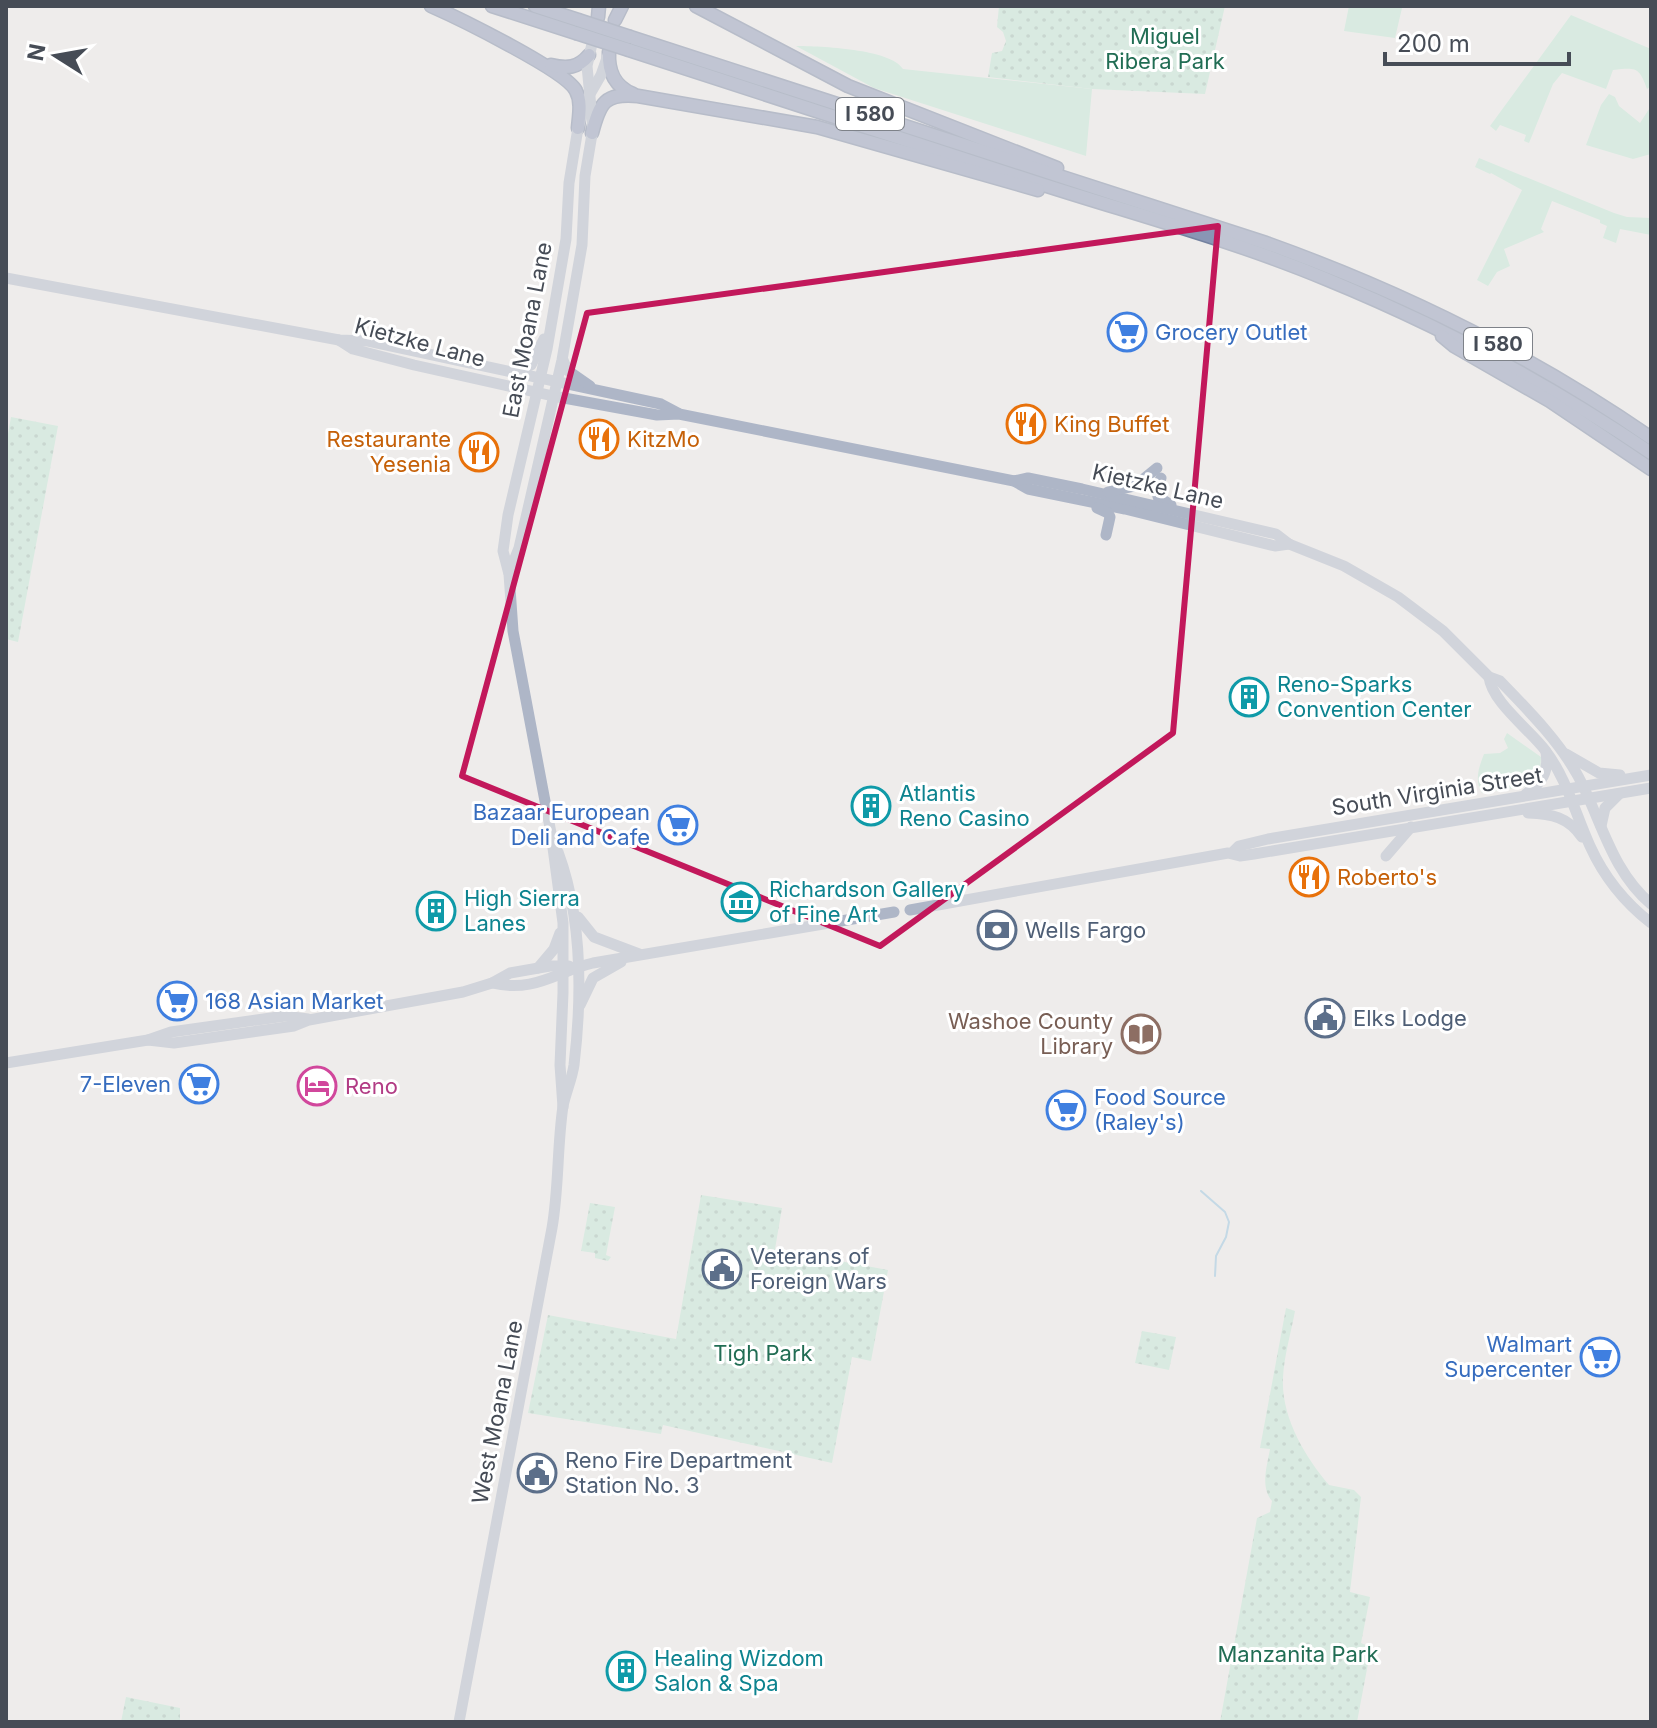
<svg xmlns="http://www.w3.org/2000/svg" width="1657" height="1728" font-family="Inter,sans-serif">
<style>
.green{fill:#bee7d5}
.park{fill:url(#park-dots)}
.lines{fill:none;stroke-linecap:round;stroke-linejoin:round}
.stream{stroke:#90c1df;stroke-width:2}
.highway-casing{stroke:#7482a0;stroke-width:15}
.major{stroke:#aeb6c7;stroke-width:11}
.highway{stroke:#8996b5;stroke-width:12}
.highway-bridge-casing{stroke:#7482a0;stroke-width:15;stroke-linecap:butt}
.highway-bridge{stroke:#8996b5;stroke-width:12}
.marked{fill:none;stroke:#c2185b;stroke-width:6;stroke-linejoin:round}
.labels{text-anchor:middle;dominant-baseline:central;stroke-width:6;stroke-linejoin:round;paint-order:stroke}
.shield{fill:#fff;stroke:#7e8289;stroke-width:2}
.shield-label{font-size:20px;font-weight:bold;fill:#464c56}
.park-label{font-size:22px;fill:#216d54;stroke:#fff}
.street-label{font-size:22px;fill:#464c56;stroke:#fff}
.shop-label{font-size:22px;fill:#366cbe;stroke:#fff;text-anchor:start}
.food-label{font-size:22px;fill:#c56008;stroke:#fff;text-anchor:start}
.culture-label{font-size:22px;fill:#0d838f;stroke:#fff;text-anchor:start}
.service-label{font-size:22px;fill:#4e5e75;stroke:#fff;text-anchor:start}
.education-label{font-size:22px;fill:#785e54;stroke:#fff;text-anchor:end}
.hotel-label{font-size:22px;fill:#b23c85;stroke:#fff;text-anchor:start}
</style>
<defs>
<pattern id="park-dots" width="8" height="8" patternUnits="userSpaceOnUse" patternTransform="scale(2)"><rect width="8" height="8" fill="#bee7d5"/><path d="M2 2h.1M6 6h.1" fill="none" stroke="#9cbdb0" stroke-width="1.8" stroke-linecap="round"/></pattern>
</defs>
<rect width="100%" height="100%" fill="#eeeceb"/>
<!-- green -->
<g class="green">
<polygon points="1349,6 1398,6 1402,8 1395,38 1344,31"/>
<path d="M1571 15 1651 49V86L1647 89C1639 66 1635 68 1613 70L1606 89 1562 73 1553 84 1529 143 1524 141 1526 135 1500 125 1496 131 1490 126Z"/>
<path d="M796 46C820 46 891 49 903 69L1092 89 1086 156 874 88Z"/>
<polygon points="1609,94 1615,97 1619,106 1640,123 1651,106 1651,154 1633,159 1586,145 1601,105"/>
<polygon points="1479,158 1614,213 1627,217 1651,218 1651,235 1620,229 1616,243 1603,238 1607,226 1600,223 1600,220 1552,201 1541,229 1544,232 1504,249 1510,266 1497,272 1488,286 1477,280 1522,190 1491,173 1490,174 1475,167"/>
<path d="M1507 733 1541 757 1540 774 1527 786 1482 793C1474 780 1479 767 1484 754L1500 753 1508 748 1504 739Z"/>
</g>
<!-- park -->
<g class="park">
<polygon points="999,6 1225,6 1205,94 1092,89 988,77 992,53 1002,51 1006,41 1003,32 997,27"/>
<polygon points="11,417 58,426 18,642 6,639 6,445"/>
<polygon points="701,1195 782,1208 775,1249 888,1270 871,1361 852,1357 832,1463 663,1425 661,1434 528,1413 548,1315 676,1339"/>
<polygon points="590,1203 615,1207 606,1255 611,1257 608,1261 595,1258 595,1253 581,1251"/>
<path d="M1286 1308 1295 1311C1291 1333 1284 1356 1283 1378 1281 1417 1305 1457 1329 1485L1354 1490 1361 1497 1350 1592 1370 1597 1361 1643 1368 1646 1370 1653 1357 1722H1220L1257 1518 1270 1512 1272 1501C1260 1487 1267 1466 1270 1449L1260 1448Z"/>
<polygon points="1142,1331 1176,1337 1169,1370 1135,1363"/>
<polygon points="126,1697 180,1708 180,1722 121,1722"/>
</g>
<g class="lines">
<!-- stream -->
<polyline class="stream" points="1201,1191 1225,1212 1229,1222 1226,1237 1216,1256 1215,1276"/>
<!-- highway casing -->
<g class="highway-casing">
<g id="highway">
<path d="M431 6C456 17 567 71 576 91 582 102 579 116 578 128"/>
<polyline points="492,6 576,33"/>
<polyline points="535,6 578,20"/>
<polyline points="696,6 848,86 1057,168"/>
<polyline points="598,17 599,6"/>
<polyline points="615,20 622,6"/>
<path d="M630 37 1266 243C1403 292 1531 355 1651 438"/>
<path d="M629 50C767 95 906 140 1044 185 1138 215 1235 241 1326 279 1441 326 1549 384 1651 453"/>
<path d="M609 52C608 71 614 86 633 94"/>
<path d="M551 65C567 69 578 68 589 55"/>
<path d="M592 133C600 102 605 93 638 96L817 127 1038 190"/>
<polyline points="1442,336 1454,346 1550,401 1651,469"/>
</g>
</g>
<!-- major -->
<g class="major">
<polyline points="6,278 339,340 368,341 661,404 678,413"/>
<polyline points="339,340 353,349 414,365 553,396 657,415 679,414 1014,481 1028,489 1125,509 1275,546 1289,544"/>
<polyline points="563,360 567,370 590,386"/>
<polyline points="515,372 531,365 544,339"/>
<polyline points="1161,478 1157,488 1158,497 1171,505"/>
<path d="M1014 481 1028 478 1082 489 1276 534 1289 544 1344 566 1398 597 1443 631 1489 677 1500 681C1528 710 1559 741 1578 776 1602 821 1611 870 1651 904"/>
<polyline points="1108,492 1135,486 1157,468"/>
<polyline points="1097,508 1108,513 1110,517 1106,535"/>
<polyline points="509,573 519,548 562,360 582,245 585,176 593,128 587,66 598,17"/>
<path d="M1489 677C1492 702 1529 729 1545 750 1567 779 1575 813 1590 846 1604 877 1624 902 1651 923"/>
<polyline points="1566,754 1599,773 1620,775"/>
<path d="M1526 794C1542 782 1549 773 1546 752"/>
<path d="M1528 813C1552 814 1568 817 1582 837"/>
<polyline points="1601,826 1605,808 1619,794"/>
<polyline points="1232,853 1239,846 1268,839 1651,775"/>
<polyline points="1386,856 1411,827"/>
<polyline points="910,910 1228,853 1240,856 1254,854 1651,788"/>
<polyline points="578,917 594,937 639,954"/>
<polyline points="538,968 554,949 560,933"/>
<path d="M492 983C535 993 555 972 593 963L894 912"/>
<polyline points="580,1005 593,978 621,962"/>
<polyline points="148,1040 174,1043 294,1026 309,1020 463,992 492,983 510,973 550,966 569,966"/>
<polyline points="6,1063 148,1040 171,1032 285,1016 308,1019"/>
<polyline points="563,1107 560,1065 563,993 563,923 551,833 513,631 509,574 503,551 508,515 547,349 566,239 569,183 578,128 586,101 601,75 608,55"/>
<path d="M459 1722 552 1228C559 1188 557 1147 563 1106 566 1092 572 1079 574 1065 582 997 582 917 558 852"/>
</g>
<!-- highway -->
<use href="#highway" class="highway"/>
<!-- highway-bridge casing -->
<g class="highway-bridge-casing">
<g id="highway-bridge">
<polyline points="578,20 630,37"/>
<polyline points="576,33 629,50"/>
</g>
</g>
<!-- highway-bridge -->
<use href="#highway-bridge" class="highway-bridge"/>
</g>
<!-- marked area -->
<path d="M0 0H1657V1728H0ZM1218 226 1173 733 880 946 462 776 587 313Z" fill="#eeeceb" fill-opacity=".55" fill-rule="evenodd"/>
<path class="marked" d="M1218 226 1173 733 880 946 462 776 587 313Z"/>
<!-- icons -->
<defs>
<g id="supermarket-ring" transform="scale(2)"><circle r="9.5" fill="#fff" stroke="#3f7fe0" stroke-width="1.5"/><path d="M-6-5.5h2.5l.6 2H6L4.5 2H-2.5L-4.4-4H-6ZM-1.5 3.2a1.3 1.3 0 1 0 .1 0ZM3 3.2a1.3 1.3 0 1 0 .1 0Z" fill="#3f7fe0"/></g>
<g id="restaurant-ring" transform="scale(2)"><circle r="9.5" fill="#fff" stroke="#e8710a" stroke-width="1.5"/><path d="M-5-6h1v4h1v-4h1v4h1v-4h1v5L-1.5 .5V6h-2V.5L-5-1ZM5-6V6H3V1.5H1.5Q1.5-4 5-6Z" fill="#e8710a"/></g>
<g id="building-ring" transform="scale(2)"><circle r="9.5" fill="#fff" stroke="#0f9aa8" stroke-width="1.5"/><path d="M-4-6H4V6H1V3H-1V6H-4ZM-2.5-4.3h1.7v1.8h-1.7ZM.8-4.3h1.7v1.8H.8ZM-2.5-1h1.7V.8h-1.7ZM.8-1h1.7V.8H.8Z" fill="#0f9aa8"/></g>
<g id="museum-ring" transform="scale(2)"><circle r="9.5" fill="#fff" stroke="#0f9aa8" stroke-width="1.5"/><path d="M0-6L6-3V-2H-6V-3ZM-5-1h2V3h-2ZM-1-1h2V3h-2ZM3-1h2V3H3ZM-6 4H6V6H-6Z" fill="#0f9aa8"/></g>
<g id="bank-ring" transform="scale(2)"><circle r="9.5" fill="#fff" stroke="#5c6f8a" stroke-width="1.5"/><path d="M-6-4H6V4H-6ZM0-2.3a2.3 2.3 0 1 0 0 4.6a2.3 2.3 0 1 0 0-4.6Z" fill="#5c6f8a"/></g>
<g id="civic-ring" transform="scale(2)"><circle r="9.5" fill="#fff" stroke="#5c6f8a" stroke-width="1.5"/><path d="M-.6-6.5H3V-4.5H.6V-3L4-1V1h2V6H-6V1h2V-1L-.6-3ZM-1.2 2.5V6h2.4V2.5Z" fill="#5c6f8a"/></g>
<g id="library-ring" transform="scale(2)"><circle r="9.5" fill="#fff" stroke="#8d6e63" stroke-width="1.5"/><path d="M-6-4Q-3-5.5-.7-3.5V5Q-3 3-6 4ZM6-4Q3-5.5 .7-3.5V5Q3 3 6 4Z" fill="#8d6e63"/></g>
<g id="hotel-ring" transform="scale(2)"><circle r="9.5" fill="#fff" stroke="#d1479c" stroke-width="1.5"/><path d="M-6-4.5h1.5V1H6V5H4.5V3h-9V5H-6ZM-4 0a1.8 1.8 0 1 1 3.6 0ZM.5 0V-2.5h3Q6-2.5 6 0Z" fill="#d1479c"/></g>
</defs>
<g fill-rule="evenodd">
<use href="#supermarket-ring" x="1127" y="332"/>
<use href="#restaurant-ring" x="1026" y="424"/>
<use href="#restaurant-ring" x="599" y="439"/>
<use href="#restaurant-ring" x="479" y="452"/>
<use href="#building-ring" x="1249" y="697"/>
<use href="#building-ring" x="871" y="806"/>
<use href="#supermarket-ring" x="678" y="825"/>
<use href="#restaurant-ring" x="1309" y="877"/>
<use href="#museum-ring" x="741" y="902"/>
<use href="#building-ring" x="436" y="911"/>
<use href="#bank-ring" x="997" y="930"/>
<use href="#supermarket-ring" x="177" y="1001"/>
<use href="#civic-ring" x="1325" y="1018"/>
<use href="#library-ring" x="1141" y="1034"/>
<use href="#supermarket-ring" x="199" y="1084"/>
<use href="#hotel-ring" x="317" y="1086"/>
<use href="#supermarket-ring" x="1066" y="1110"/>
<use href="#civic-ring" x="722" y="1269"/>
<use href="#supermarket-ring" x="1600" y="1357"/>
<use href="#civic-ring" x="537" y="1473"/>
<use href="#building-ring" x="626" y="1671"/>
</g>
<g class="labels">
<!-- shield labels -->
<g class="shield">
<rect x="836" y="98" width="68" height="32" rx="6"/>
<rect x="1464" y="328" width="68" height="32" rx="6"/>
</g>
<g class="shield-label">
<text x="870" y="114">I 580</text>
<text x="1498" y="344">I 580</text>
</g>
<!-- park labels -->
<g class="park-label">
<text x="1165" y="36">Miguel<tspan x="1165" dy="25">Ribera Park</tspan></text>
<text x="763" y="1353">Tigh Park</text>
<text x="1298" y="1654">Manzanita Park</text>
</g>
<!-- street labels -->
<g class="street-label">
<text transform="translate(527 330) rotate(-79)">East Moana Lane</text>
<text transform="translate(420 342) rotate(15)">Kietzke Lane</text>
<text transform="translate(1158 486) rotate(13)">Kietzke Lane</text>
<text transform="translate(1437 791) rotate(-9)">South Virginia Street</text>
<text transform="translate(497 1412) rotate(-79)">West Moana Lane</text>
</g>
<!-- shop labels -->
<g class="shop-label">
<text x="1155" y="332">Grocery Outlet</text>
<text x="650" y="812" text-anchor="end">Bazaar European<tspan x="650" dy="25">Deli and Cafe</tspan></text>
<text x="205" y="1001">168 Asian Market</text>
<text x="171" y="1084" text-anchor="end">7-Eleven</text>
<text x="1094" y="1097">Food Source<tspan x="1094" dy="25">(Raley's)</tspan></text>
<text x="1572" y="1344" text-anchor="end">Walmart<tspan x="1572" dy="25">Supercenter</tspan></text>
</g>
<!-- food labels -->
<g class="food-label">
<text x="1054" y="424">King Buffet</text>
<text x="451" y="439" text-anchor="end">Restaurante<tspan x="451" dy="25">Yesenia</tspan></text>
<text x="627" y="439">KitzMo</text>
<text x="1337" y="877">Roberto's</text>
</g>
<!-- culture labels -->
<g class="culture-label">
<text x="1277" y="684">Reno-Sparks<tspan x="1277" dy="25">Convention Center</tspan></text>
<text x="899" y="793">Atlantis<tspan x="899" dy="25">Reno Casino</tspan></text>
<text x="769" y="889">Richardson Gallery<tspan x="769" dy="25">of Fine Art</tspan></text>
<text x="464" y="898">High Sierra<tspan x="464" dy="25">Lanes</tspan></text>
<text x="654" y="1658">Healing Wizdom<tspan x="654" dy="25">Salon &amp; Spa</tspan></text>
</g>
<!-- service labels -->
<g class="service-label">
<text x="1025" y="930">Wells Fargo</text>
<text x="1353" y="1018">Elks Lodge</text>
<text x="750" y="1256">Veterans of<tspan x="750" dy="25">Foreign Wars</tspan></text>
<text x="565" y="1460">Reno Fire Department<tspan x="565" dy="25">Station No. 3</tspan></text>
</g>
<!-- education labels -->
<g class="education-label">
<text x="1113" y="1021">Washoe County<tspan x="1113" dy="25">Library</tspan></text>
</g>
<!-- hotel labels -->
<g class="hotel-label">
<text x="345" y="1086">Reno</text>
</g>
</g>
<!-- border -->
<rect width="1657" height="1728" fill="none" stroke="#464c56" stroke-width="16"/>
<!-- north arrow -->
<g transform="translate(56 56) rotate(281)" stroke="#ffffff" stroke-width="6" paint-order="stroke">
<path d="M0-6L14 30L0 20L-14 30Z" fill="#464c56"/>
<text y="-12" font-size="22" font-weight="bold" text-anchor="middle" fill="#464c56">N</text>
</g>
<!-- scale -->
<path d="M1385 52v12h184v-12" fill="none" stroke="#464c56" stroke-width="4"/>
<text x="1397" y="52" font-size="24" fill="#464c56" stroke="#ffffff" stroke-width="6" paint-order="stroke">200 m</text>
</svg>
